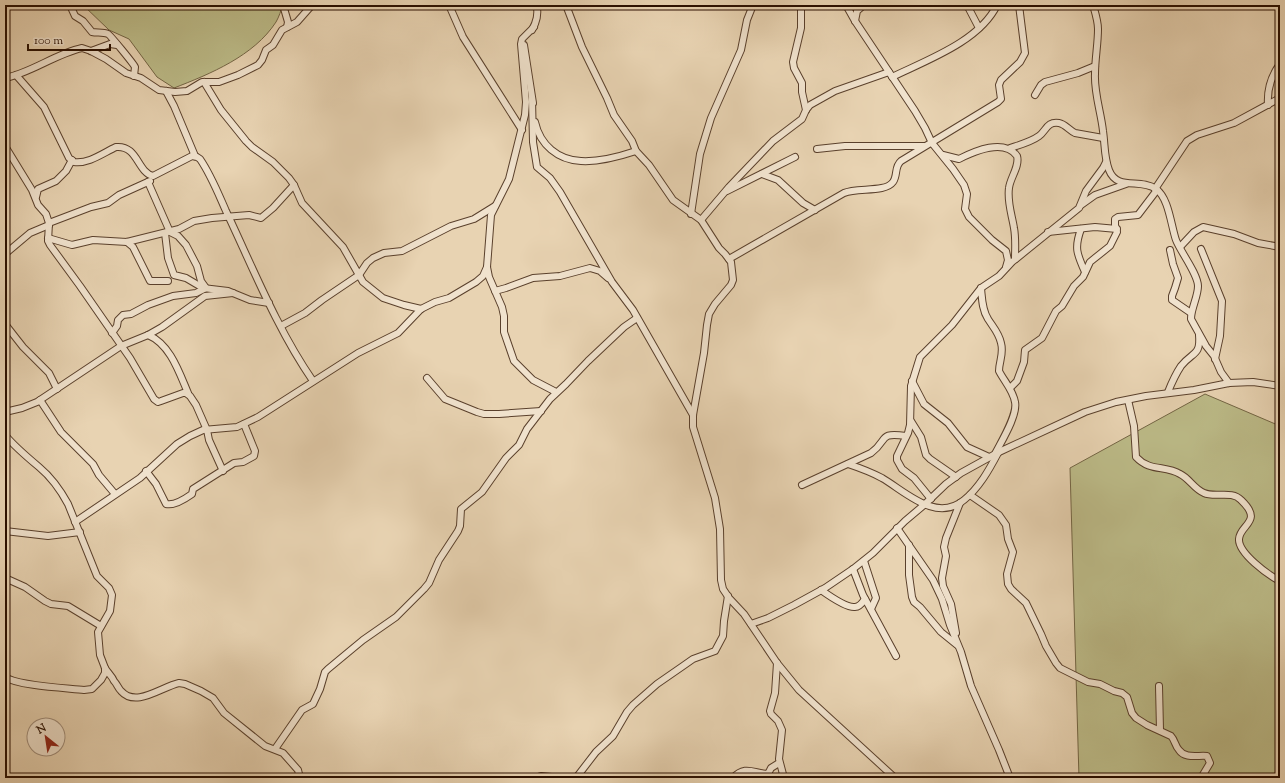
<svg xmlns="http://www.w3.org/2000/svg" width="1285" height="783" font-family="'Sorts Mill Goudy',serif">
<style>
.green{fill:#bcbb88;stroke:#736544}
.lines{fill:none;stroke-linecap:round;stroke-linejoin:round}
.street-casing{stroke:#5a402c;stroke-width:8}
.street{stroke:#f0e2cd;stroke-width:6}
</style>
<rect width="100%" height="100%" fill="#e8d3b2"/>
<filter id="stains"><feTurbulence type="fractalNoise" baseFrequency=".005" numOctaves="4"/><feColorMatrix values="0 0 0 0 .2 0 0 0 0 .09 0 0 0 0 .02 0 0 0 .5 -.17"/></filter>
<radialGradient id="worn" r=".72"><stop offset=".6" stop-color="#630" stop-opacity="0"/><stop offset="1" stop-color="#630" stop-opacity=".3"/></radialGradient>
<!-- green -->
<g class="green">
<path d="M83 5H283C281 10 279 17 276 22 254 56 210 74 174 88L157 77 129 39 109 30Z"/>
<polygon points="1205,394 1280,426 1280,778 1079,778 1070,468"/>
</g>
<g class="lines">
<!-- street casing -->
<g class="street-casing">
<g id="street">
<path d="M70 5 75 16 83 21 92 32C97 33 103 32 108 34 110 35 133 63 135 67L134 76"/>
<polyline points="283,5 288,22 287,27"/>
<polyline points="449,5 463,37 522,130"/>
<polyline points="566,5 582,47 607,98 614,115 632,141 636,151 649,165 673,200 701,220 719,248 725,254 731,262 733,280 731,285 715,304 709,314 707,325 704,353 693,415 693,427 715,498 720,529 721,580 723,589 729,598 744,614 777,663 799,690 895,778"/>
<polyline points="801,5 801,28 793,62 794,68 802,83 802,92 806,110"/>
<polyline points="846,5 855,21 915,111 925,128 932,143 953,169 964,185 967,194 965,209 969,217 992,240 1006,251 1008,260 1006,267"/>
<polyline points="967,5 979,28"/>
<path d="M1093 5C1095 12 1098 21 1098 29 1098 44 1095 59 1095 74 1094 93 1101 112 1103 131 1105 144 1104 157 1109 170 1117 191 1140 178 1156 189 1169 198 1171 226 1176 240 1180 251 1198 274 1198 286 1198 297 1191 308 1191 319L1206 346 1214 356 1221 372 1229 383"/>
<polyline points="855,21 857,11 864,5"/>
<polyline points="534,27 522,39 521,44 526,102 525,115 509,179 491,215 487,267 489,277 502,307 504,316 504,332 514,361 533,380 556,392"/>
<path d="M532 30C537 21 538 15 537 5"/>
<polyline points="524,45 533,103"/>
<polyline points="91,51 110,44 117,45"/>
<path d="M16 75 44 107 69 158 74 162C89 164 103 153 116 147 138 145 137 172 153 176L192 156 197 157 200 159C211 175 218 193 226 211 253 268 277 329 313 381"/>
<path d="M892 77C927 60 980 41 997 5"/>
<path d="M5 78C31 73 55 54 82 48L91 51 106 59 126 73 141 78 159 90 175 92 187 91 202 82H219L238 75 258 65 262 60 266 50 273 45 282 30 297 22 312 5"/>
<polyline points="204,82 221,110 246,141 252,147 273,162 289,178 294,185 302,203 343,247 363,282 383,298 404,305 421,309"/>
<polyline points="166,91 174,106 195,156"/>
<polyline points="1035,95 1041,85 1045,82 1078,73 1095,66"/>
<polyline points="532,99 533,142 537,167 550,178 560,192 612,282 633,310 693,415"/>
<path d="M1268 105C1267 90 1271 76 1280 64"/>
<path d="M535 122C540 145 558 160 581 161 597 162 621 156 636 151"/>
<polyline points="5,146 32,190 38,205 46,214 49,223 48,241 50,245 80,286 130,358 154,399 158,402 161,401 183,393 186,393 190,396 196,405 207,430 209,440 223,471"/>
<path d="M1010 148C1019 145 1031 142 1039 136 1046 131 1047 121 1059 123 1065 124 1069 130 1075 133L1103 138"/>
<polyline points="817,149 845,146 924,146"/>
<path d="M943 155 959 159C975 151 1004 138 1017 156 1020 166 1010 178 1009 188 1007 202 1012 215 1014 228 1016 239 1015 249 1015 259"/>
<polyline points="762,174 778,180 803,203 815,210"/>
<polyline points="1155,189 1187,141 1197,135 1234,123 1280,98"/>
<polyline points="727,191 795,157"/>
<polyline points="36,197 38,189 56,181 66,171 72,160"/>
<polyline points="1081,205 1095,195 1126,184"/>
<polyline points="691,214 700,154 711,118 741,50 747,20 753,5"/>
<polyline points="701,220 729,187 773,141 802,119 806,110 810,105 835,91 889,72"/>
<polyline points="49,223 91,207 108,203 119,195 150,181"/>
<path d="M1081 229C1074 248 1077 254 1085 272"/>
<polyline points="1048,232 1095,227 1117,229"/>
<polyline points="165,233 168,258 174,275 186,278 203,288 228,291 250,300 269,303"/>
<polyline points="48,238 72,245 93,240 127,242 179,229 194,221 212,218 249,215 261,218 273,208 294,185"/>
<polyline points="127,242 133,247 150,281 168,281"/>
<polyline points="1180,247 1194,232 1203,227 1234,234 1258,243 1280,247"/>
<polyline points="1201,249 1222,301 1220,336 1215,359"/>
<polyline points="1170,250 1173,264 1178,278 1175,288 1172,296 1172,300 1191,313"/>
<polyline points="5,254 30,233 49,225"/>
<path d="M729 259 844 193C857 187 885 193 893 182 898 175 894 167 901 161L998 102 1001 99 999 85 1001 80 1020 62 1025 53 1019 5"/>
<path d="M981 288C982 298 982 310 988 319 993 327 999 333 1001 343 1004 354 999 361 999 371 1004 381 1013 390 1015 402 1018 415 1001 442 995 454"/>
<polyline points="495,291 506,288 533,278 560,276 590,268 600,271 608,278"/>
<polyline points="5,324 23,347 49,373 57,389"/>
<polyline points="281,326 305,313 322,300 359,275 367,263 373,258 384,253 402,251 451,226 474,219 495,206"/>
<polyline points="112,333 117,326 118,320 123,315 131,314 148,305 173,296 196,293 206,288 201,281 197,266 186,245 178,236 170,232 148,182"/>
<path d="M148 335C170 344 179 372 188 393"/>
<polyline points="427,378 445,399 477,412 484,414 499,414 541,411"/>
<polyline points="912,381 924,404 948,423 967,447 989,457"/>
<polyline points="1010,388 1017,381 1024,362 1025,350 1042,338 1056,311 1062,306 1074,286 1083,277 1090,262 1110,246 1117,232 1115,225 1115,219 1118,217 1138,215 1157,190"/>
<path d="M1168 392C1172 382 1175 375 1181 366 1192 352 1201 356 1199 335"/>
<polyline points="40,400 61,432 93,464 99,475 115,494"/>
<path d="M1128 400 1134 426 1136 457C1150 472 1165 465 1180 474 1189 478 1194 489 1204 493 1215 498 1232 490 1241 500 1264 522 1240 524 1239 539 1238 553 1268 575 1280 581"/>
<polyline points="5,412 22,408 37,402 121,346 148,335 162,327 205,296 233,293"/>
<polyline points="911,421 921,437 926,455 930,459 956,477"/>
<path d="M5 435C15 447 27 457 39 467 51 477 61 491 68 504L97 576 109 588 112 595 110 611 98 632 100 655 105 668V673L101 680 92 689 84 690C66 688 18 686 5 677"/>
<path d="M848 464C860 468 871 472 882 478 906 492 936 523 964 500 979 488 989 470 998 453"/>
<path d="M146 471 156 484 166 504C174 506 185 499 192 494L193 489 234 463 243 462 254 456 255 451 244 424"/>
<path d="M802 485 871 453C889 440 877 432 906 436"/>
<path d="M970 495 999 515 1006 525 1008 539 1013 552 1007 574 1008 584 1011 589 1026 603 1041 634 1046 646 1056 663 1060 668 1088 682 1100 684 1114 691 1122 693 1127 697 1132 713 1136 718 1147 725 1171 736C1175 740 1175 746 1179 750 1185 759 1198 755 1207 756L1210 763 1201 778"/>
<polyline points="931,499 914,478 902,469 897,460 897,456 908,433 910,425 911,386 920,357 952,325 981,288 999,276 1012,262 1079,208 1086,191 1103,168 1106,162"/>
<polyline points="75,522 140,478 177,444 190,436 203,430 237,427 258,417 358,353 398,333 421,309 435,302 449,298 476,282 483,276 487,267"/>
<polyline points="897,528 933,580 942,599 950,625 961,652 971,686 999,750 1010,778"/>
<polyline points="5,531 48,536 80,532"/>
<polyline points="909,545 909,575 912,597 914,602 920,607 941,632 957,645"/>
<polyline points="864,561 876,598 871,609"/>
<polyline points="853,569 863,595 896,656"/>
<polyline points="5,578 25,587 45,601 51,604 68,606 101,626"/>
<path d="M821 590C828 595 847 608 855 607 859 607 863 602 865 599"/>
<polyline points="751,624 768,618 794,605 825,588 853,569 873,553 905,521 924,505 946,484 961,473 999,452 1085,412 1116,402 1146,396 1194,390 1229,383 1253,382 1280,386"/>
<polyline points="956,633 951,604 943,586 942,578 946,556 944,547 946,538 960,503"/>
<polyline points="777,663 775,693 770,711 771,714 778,721 782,730 779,759 784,778"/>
<path d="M105 668C108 673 112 676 114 681 117 684 118 688 121 691 136 708 161 687 179 683L185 684 201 691 213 698 224 713 265 746 283 753 298 770 300 778"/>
<polyline points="1159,686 1160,730"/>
<polyline points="275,749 302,710 313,704 320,689 325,672 328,669 363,640 396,617 424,589 429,583 439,560 458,531 460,526 461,509 482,492 506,458 519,445 527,429 550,399 566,384 588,361 624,327 637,318"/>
<polyline points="535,778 541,776 562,778"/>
<polyline points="576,778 596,752 613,736 627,712 633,705 657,684 683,666 693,659 715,651 723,636 724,621 728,596"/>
<path d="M733 778C745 765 753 773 768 774L771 768 779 763"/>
</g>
</g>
<!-- street -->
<use href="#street" class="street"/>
</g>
<!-- margin -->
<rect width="1285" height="783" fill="none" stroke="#e8d3b2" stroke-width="20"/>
<rect x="6" y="6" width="1273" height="771" fill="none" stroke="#2a0f00" stroke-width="2"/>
<rect x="10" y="10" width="1265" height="763" fill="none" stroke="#2a0f00"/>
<!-- north arrow -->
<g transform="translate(46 737) rotate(330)"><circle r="19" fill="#f0e2cd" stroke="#a18e7b"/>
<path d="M0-3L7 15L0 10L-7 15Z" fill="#8f2418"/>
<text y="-6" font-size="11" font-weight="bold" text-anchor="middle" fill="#2a0f00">N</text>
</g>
<!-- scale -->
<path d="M28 44v6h82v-6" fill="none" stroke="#2a0f00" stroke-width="2"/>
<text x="34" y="44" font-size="12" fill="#2a0f00" stroke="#f0e2cd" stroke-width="3" paint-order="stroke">100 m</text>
<rect width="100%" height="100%" filter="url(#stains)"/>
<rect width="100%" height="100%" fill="url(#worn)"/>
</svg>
